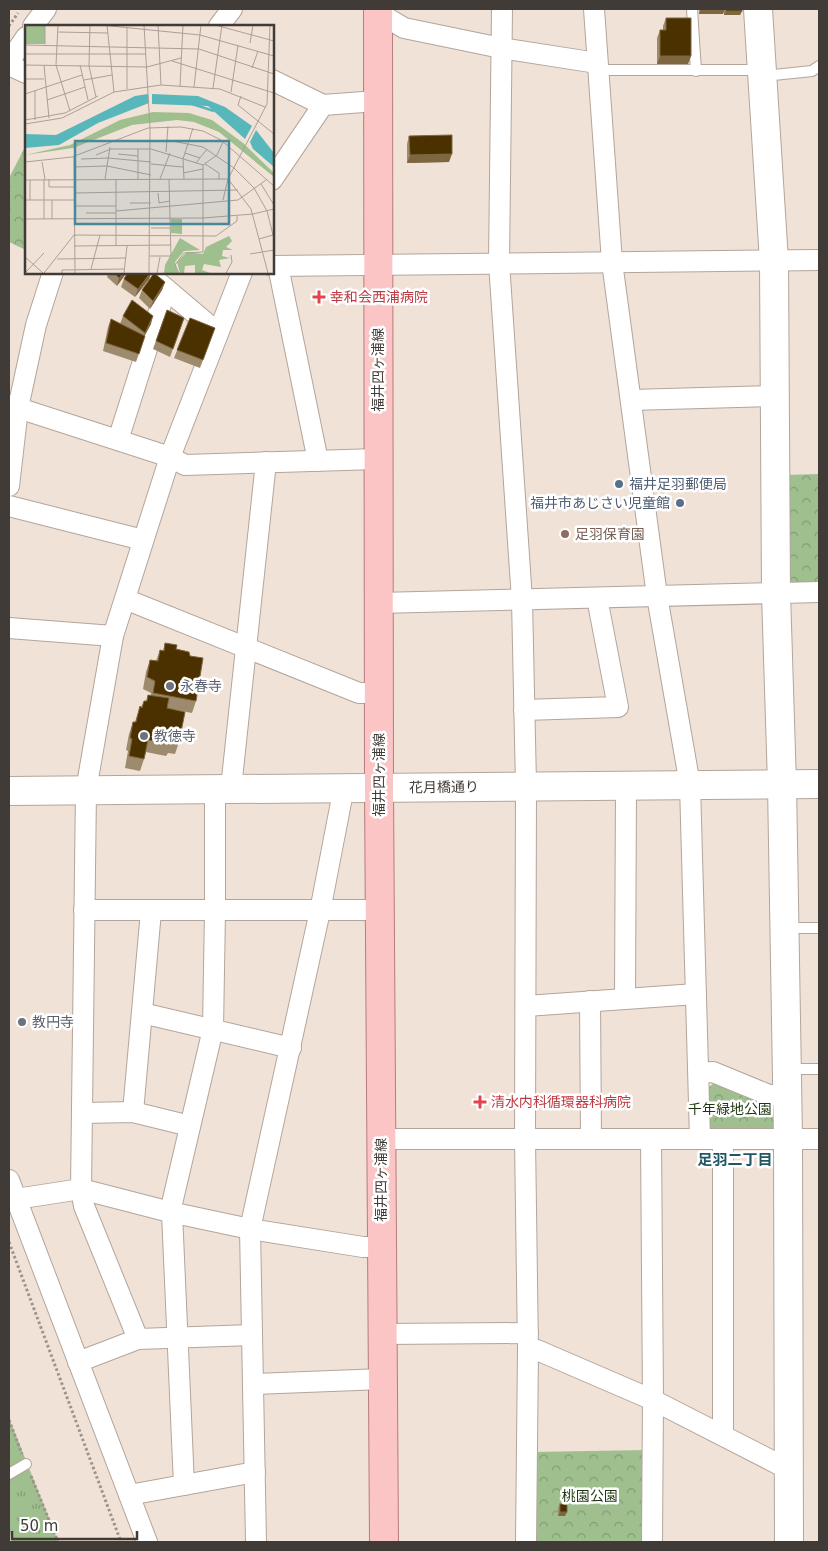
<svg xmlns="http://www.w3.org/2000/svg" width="828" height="1551" font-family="'DejaVu Sans','Noto Sans JP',sans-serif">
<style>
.grass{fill:url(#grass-tufts)}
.park{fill:url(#park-crowns)}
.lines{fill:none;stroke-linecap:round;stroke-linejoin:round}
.lane-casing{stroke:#b3a59b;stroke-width:12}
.street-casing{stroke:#b3a59b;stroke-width:22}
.secondary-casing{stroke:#b3a59b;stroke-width:30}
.primary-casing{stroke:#b97b7b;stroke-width:30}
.path{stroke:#9e938c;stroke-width:3;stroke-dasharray:2.5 2.5;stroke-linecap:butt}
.lane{stroke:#fff;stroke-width:10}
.street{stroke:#fff;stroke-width:20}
.secondary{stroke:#fff;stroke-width:28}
.primary{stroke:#fbc4c5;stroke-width:28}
.wall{fill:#9e8a6c}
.shaded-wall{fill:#7d6640}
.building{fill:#4b3100;stroke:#7d6640}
.health-dot{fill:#e0444e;stroke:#fff;stroke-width:2}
.service-dot{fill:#5c6f8a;stroke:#fff;stroke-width:2}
.education-dot{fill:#8d6e63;stroke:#fff;stroke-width:2}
.worship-dot{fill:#6b7280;stroke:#fff;stroke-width:2}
.labels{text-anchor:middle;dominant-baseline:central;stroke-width:5;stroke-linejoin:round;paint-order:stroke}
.health-label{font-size:14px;fill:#be3a42;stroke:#fff;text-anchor:start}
.street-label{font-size:14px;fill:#413b37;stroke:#fff}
.service-label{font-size:14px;fill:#4e5e75;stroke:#fff;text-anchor:start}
.education-label{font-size:14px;fill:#785e54;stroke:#fff;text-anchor:start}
.worship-label{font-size:14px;fill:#5b616d;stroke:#fff;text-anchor:start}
.park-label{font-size:14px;fill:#1e370e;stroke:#fff}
.neighbourhood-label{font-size:15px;font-weight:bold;fill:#215764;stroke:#fff}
.inset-river{fill:none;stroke:#58b7bb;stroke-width:2.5}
.inset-road{fill:none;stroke:#ab9f97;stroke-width:1}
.view{fill:#47899a;fill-opacity:0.15;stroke:#47899a;stroke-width:2.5}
.inset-edge{fill:none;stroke:#413b37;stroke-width:2.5}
</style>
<defs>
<pattern id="grass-tufts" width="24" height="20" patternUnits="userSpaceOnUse" patternTransform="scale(1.25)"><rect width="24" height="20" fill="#9fbf8f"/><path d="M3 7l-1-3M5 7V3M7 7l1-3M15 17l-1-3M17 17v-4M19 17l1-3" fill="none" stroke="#839c76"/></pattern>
<pattern id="park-crowns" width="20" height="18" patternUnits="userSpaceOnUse" patternTransform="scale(1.25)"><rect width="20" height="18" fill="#9fbf8f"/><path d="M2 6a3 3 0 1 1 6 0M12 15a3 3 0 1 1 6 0" fill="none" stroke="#839c76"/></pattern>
</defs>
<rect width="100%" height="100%" fill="#f1e2d7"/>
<!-- grass -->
<polygon class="grass" points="9,1418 53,1528 58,1542 12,1542 9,1525"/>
<!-- park -->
<g class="park">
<polygon points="26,145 26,250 9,242 9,178"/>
<polygon points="819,474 819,586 783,588 785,475"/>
<polygon points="721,1078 778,1101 779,1126 768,1134 705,1135 705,1090"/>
<polygon points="648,1450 647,1536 642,1542 535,1542 531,1452"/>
</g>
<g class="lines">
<!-- lane casing -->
<g class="lane-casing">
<g id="lane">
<polyline points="692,9 696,71"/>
<polyline points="598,70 760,70"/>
<polyline points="764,76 812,71 819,66"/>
<polyline points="785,928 819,928"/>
<polyline points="787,1069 819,1069"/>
<polyline points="9,1474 26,1464"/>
</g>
</g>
<!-- street casing -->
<g class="street-casing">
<g id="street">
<polyline points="378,9 384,16 404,28 501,48 597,63"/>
<polyline points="502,9 499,263 522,600 526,785 525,1139 528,1350 526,1542"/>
<polyline points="594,9 612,262 657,596 690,785 700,1139"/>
<polyline points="33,26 46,9"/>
<polyline points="219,26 232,9"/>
<polyline points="9,62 26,37"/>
<polyline points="9,65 26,73"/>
<polyline points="272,80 323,105"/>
<polyline points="272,180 323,105 377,101"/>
<polyline points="272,266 819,260"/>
<polyline points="278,266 318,461"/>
<polyline points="146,272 218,333"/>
<polyline points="631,400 775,396"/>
<polyline points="9,405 170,457 185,465 378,459"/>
<polyline points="118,440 166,289"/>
<polyline points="9,486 18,408 36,325 53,272"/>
<polyline points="9,506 143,540"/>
<polyline points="125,599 359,693 379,693"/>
<polyline points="378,603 819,592"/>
<polyline points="9,628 113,636"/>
<polyline points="524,710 618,707 597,598"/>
<polyline points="231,788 266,462"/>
<polyline points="84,910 380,910"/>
<polyline points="625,999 626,785"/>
<polyline points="590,1001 591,1139"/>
<polyline points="526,1006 696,994"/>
<polyline points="142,1013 291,1048"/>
<polyline points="700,1073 713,1072 769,1095 787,1095"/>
<polyline points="133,1112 151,911"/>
<polyline points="82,1113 133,1112 190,1126"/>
<polyline points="381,1139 819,1139"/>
<polyline points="651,1139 653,1400 652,1542"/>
<polyline points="9,1180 147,1542"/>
<polyline points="16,1199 81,1189 170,1212 250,1229 363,1247 381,1247"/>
<polyline points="170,1212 213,1029 215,911 215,788"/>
<polyline points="172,1213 184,1485"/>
<polyline points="383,1334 528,1333"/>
<polyline points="138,1339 84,1206 81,1189 86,790 113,636 170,457 242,272"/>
<polyline points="528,1350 537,1350 653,1400 778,1464 789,1463"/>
<polyline points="78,1362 138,1339 252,1335"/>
<polyline points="253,1384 383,1379"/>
<polyline points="722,1434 723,1431 723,1139"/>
<polyline points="129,1495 255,1472"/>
<polyline points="256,1542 250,1229 320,911 344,787"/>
</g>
</g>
<!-- secondary casing -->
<g class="secondary-casing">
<g id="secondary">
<polyline points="758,9 774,261 776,593 782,784 788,1138 789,1542"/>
<polyline points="9,791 819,784"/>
</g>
</g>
<!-- primary casing -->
<g class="primary-casing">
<polyline id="primary" points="378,9 379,788 384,1542"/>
</g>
<!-- path -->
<g class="path">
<polyline points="9,26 18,13"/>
<polyline points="9,1242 121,1542"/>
<polyline points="9,1420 22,1454"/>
<polyline points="31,1476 58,1542"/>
</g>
<!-- lane -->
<use href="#lane" class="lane"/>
<!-- street -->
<use href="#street" class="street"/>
<!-- secondary -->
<use href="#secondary" class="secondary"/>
<!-- primary -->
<use href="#primary" class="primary"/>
</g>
<!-- wall -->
<g class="wall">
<polygon points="699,9 742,9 742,11 740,15 724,15 724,11 723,14 699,14"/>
<polygon points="666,18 691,56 688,64 657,64 657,38 660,30 663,30 663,26"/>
<polygon points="409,136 449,162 407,163 407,144"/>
<polygon points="109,272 127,272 117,286 107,277"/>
<polygon points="128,272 152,272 149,279 135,297 121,287 124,279"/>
<polygon points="165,282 162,290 150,309 139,298 142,290"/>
<polygon points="167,310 184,318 170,357 153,349"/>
<polygon points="123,316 151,324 144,336 145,336 136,362 103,351 108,327 111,319 120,324"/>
<polygon points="190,318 215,328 200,368 174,358"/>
<polygon points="165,643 176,649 196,701 192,713 167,708 179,742 175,754 168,753 166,756 146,752 144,759 140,771 125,768 128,751 126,750 129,734 133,722 135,722 140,706 141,707 144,701 146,701 148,695 151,695 151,693 143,689 146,672 150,660 156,661 160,650 163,651"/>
<polygon points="560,1504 565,1516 558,1516 558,1508"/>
</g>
<!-- shaded-wall -->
<g class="shaded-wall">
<polygon points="701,9 725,9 723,14 699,14"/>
<polygon points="726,11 742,11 740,15 724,15"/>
<polygon points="660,56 691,56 688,64 657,64"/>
<polygon points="452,154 449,162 407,163 410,155"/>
<polygon points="124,272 127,272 117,286 119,278"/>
<polygon points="151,272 149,279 135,297 138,289"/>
<polygon points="165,282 162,290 150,309 153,301"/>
<polygon points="153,316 151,324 142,341 145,333"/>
<polygon points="560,1512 567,1512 565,1516 558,1516"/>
</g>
<!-- building -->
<g class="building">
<rect x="726" y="9" width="16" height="2"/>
<polygon points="666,18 691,18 691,56 660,56 660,30 666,30"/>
<polygon points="452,135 452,154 410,155 409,136"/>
<polygon points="114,272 124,272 119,278"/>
<polygon points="128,272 151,272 138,289 124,279"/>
<polygon points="154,273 165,282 153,301 142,290"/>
<polygon points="132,300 153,316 145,333 123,316"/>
<polygon points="167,310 184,318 173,349 156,341"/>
<polygon points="190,318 215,328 203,360 177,350"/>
<polygon points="111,319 145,336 139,354 106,343"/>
<polygon points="165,643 177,645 176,649 189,652 190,656 203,658 196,701 153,693 155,681 147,677 150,660 158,661 160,650 164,651"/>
<polygon points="148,695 169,698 167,708 185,712 179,742 172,741 171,744 148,740 144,759 129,756 132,739 130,738 133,722 136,722 140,706 142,708 144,701 147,701"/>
<rect x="560" y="1504" width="7" height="8"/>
</g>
<!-- markers -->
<g class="health-dot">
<path d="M316.5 289.5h5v5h5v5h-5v5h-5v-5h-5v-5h5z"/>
<path d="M477.5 1094.5h5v5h5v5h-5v5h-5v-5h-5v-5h5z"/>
</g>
<g class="service-dot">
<circle cx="619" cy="484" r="5"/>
<circle cx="680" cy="503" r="5"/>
</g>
<circle class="education-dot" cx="565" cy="534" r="5"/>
<g class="worship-dot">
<circle cx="170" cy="686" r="5"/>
<circle cx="144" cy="736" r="5"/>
<circle cx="22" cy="1022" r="5"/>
</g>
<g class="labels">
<!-- health labels -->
<g class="health-label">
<text x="330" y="297">幸和会西浦病院</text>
<text x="491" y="1102">清水内科循環器科病院</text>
</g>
<!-- street labels -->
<g class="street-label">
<text transform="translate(378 370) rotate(-90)">福井四ヶ浦線</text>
<text transform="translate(379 775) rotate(-90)">福井四ヶ浦線</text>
<text transform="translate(444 787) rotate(-1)">花月橋通り</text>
<text transform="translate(381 1180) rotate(-90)">福井四ヶ浦線</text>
</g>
<!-- service labels -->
<g class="service-label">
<text x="629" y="484">福井足羽郵便局</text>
<text x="670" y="503" text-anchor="end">福井市あじさい児童館</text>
</g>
<!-- education labels -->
<g class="education-label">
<text x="575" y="534">足羽保育園</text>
</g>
<!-- worship labels -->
<g class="worship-label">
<text x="180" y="686">永春寺</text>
<text x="154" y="736">教徳寺</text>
<text x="32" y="1022">教円寺</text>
</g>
<!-- park labels -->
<g class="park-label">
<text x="730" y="1109">千年緑地公園</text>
<text x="590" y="1496">桃園公園</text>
</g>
<!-- neighbourhood labels -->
<g class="neighbourhood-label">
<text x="735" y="1160">足羽二丁目</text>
</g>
</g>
<!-- overview -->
<g transform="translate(25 25)">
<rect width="249" height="249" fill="#f1e2d7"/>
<path d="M128 87 164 88 187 95 218 118 249 148V152L194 107 169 97 152 95 107 100 48 123 0 130 45 120 95 95Z" fill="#9fbf8f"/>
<path d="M204 211 207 216 201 222 208 225H198L197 231 205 233 194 235 196 242 179 239 177 245 185 248H170V240L160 241 159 248H155L152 237 162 227 178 229 181 222ZM155 213 175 225 159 226 150 237 153 248H139L140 240Z" fill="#9fbf8f"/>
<path d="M0 0H20V19H0ZM146 194H157V209L146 208Z" fill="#9fbf8f"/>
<path d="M123 69 124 78 73 98 34 120 0 123V109L31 110 110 71ZM127 69 173 71 200 82 227 101 220 114 183 81 127 79ZM231 105 249 128V142L228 124 225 117Z" fill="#58b7bb"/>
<path class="inset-river" d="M164 78 189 86"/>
<path class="inset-road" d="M20 0V19M33 0 31 40 45 86M65 0 64 41 71 72M76 0 175 10 249 31M82 0 89 67M119 0 125 103 124 248M133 0 136 60M190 0 249 16M33 7 83 8M225 18 228 0M0 20 174 24 249 49M0 29H121M147 36 249 68M0 40 122 42M19 40 24 93M55 40 63 75M122 42 156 33M227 43 233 26M0 54H19M59 55 87 50M155 61 158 0M169 62 176 0M188 63 197 0M102 64V3M10 66V95M206 67 213 20M0 69 57 50M216 71 213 80 249 109M22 75 60 62M0 95 40 88 73 71M0 99 37 93 89 67 136 60 195 64 240 82M142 115 178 122 209 143 229 163 242 186 248 210 234 214M113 124V154M141 127 143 101M160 128 175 133M93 129 113 131M71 130 86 124H126L178 140M49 131 50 248M83 133 126 137M56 134 83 133M0 137 47 132 123 103 156 102 178 106 196 115 249 161M17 137 20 154M171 138 182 124M126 139 158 142M180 139 194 148V154M49 142 82 141 126 150M158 148 178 144M19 154V194M24 154V162H49M80 154 85 122M91 154V221M135 154 145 128M159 154 158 134 168 103M203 154 242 79 245 0M203 154 226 184 243 248M0 155 203 154M5 155V175M236 159 249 180M49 168 213 165M133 168 134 178 145 176M0 175H49M198 175 203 154M105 178H126M49 181H91M91 186 213 175 241 155M61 188H91M0 194 178 193 228 189 249 184M27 194V175M126 203H145M49 221 146 220M225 229 249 225M125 231H146L144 154M0 232 18 248M32 234 101 233M66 244 75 210M0 248 19 228M19 248 49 210 191 211 212 196V191M37 248V245L99 244M99 248 102 221M132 248 135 232M154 248 150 240 159 228 178 227V140L192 130 198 117M201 248 207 237 206 230"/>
<path class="view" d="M50 116H204V199H50Z"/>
<rect width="249" height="249" class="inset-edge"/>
</g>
<!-- border -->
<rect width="828" height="1551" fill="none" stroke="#413b37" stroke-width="20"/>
<!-- scale -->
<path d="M12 1531v8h125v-8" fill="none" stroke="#413b37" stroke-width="2.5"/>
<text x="20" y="1531" font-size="15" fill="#413b37" stroke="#ffffff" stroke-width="4" paint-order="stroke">50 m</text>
</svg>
